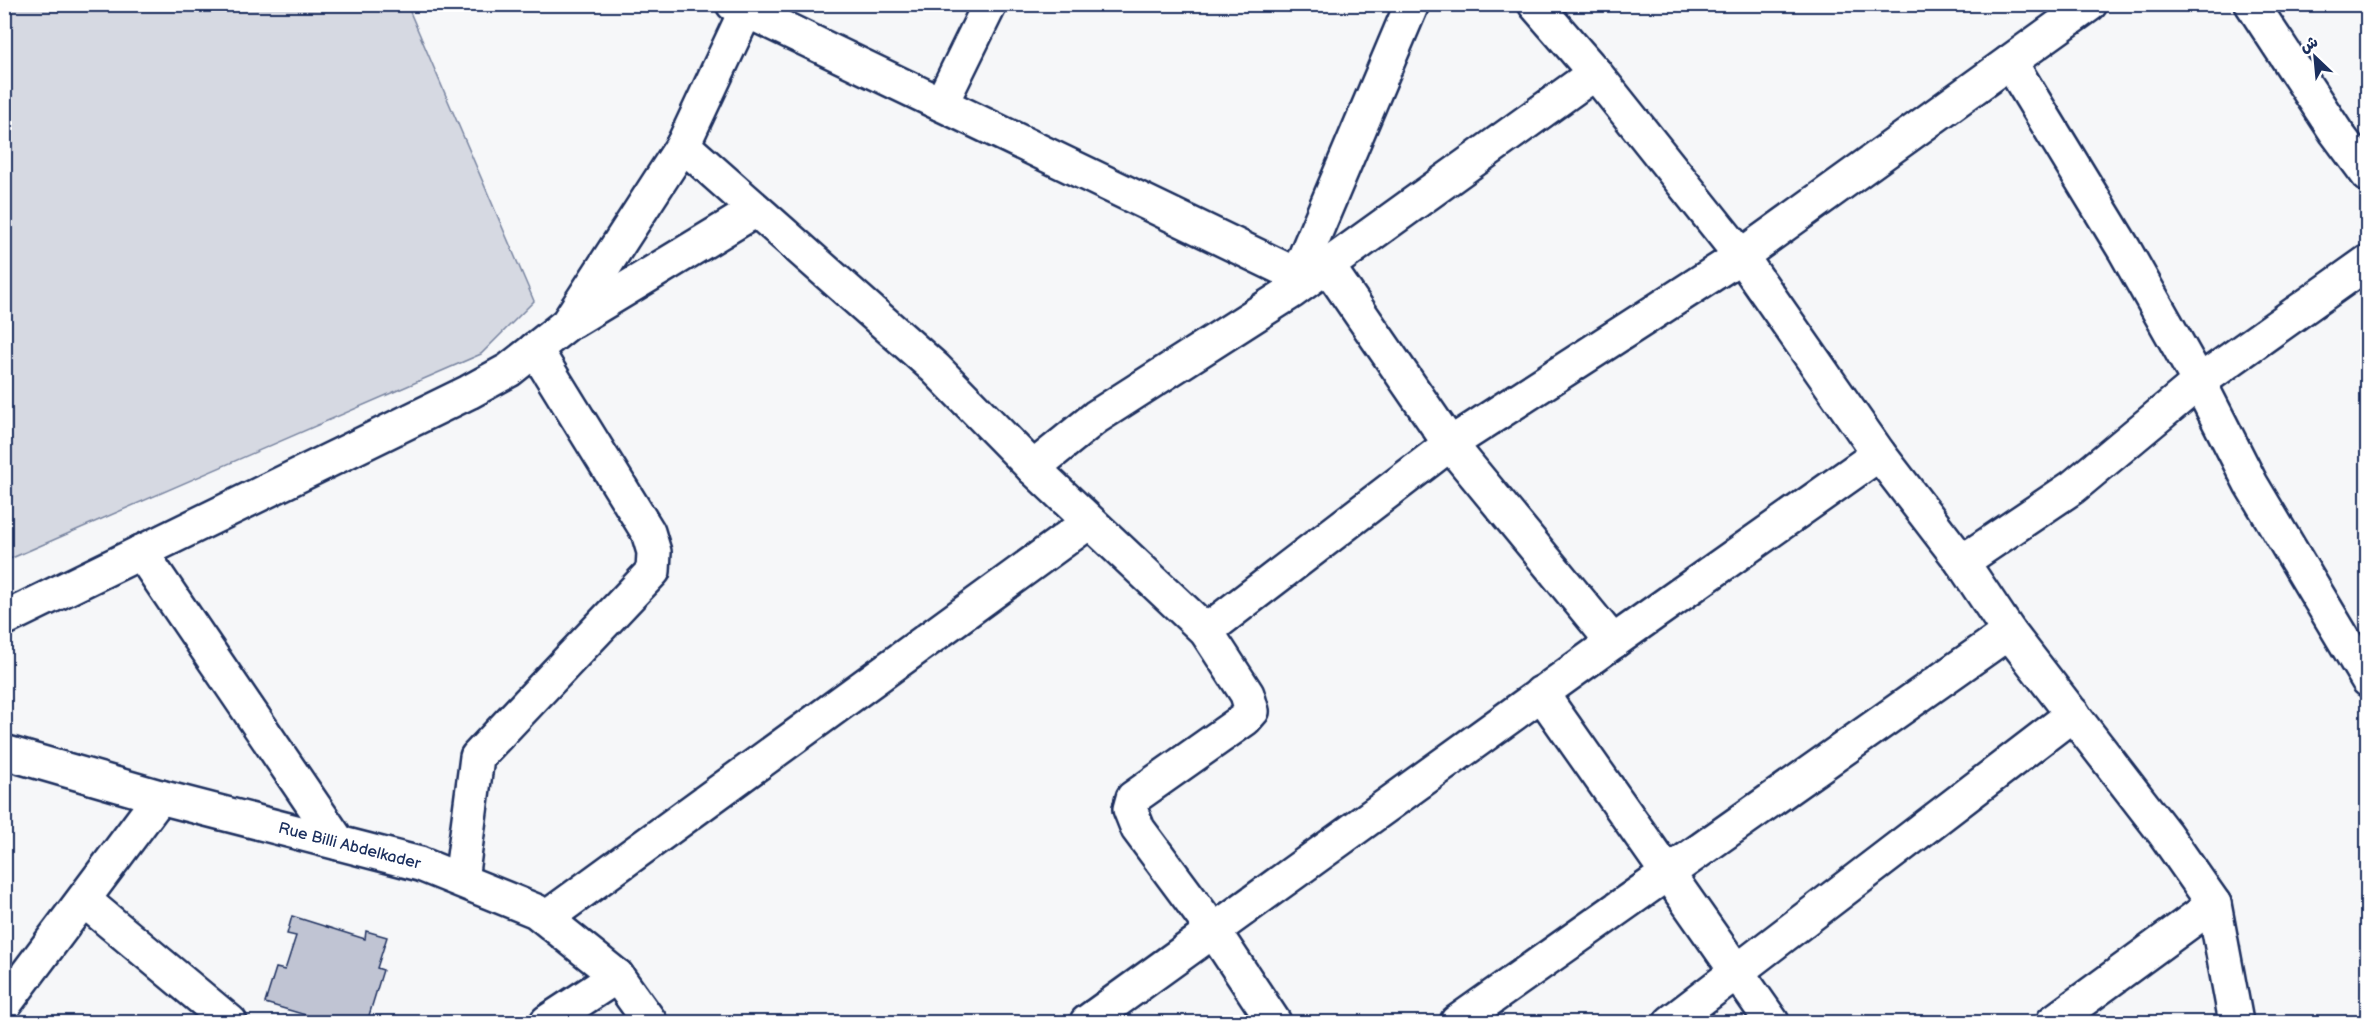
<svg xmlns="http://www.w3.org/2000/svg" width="2372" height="1027" font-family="'Balsamiq Sans','Playpen Sans Arabic',sans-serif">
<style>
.green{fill:#d6d9e2;stroke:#7884a0;stroke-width:1.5}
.building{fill:#c0c4d3;stroke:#1b2f5e;stroke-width:1.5}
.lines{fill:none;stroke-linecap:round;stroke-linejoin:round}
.minor-casing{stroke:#1b2f5e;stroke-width:38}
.minor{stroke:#fff;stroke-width:33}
.labels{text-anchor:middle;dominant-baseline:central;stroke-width:5;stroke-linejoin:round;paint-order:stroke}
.street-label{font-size:16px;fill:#1b2f5e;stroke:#fff}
</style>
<rect width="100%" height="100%" fill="#f6f7f9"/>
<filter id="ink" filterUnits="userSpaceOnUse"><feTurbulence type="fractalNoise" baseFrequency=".0167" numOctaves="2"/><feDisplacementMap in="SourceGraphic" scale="12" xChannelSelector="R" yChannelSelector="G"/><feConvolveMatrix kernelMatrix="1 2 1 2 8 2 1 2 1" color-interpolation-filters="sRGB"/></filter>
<g filter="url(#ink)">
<!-- green -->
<polygon class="green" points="5,4 407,5 534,301 481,354 5,561"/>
<!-- building -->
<polygon class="building" points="292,916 365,939 366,931 387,937 377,968 383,970 367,1022 329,1022 265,1003 276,968 285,970 296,936 287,934"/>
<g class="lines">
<!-- minor casing -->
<g class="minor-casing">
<g id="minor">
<polyline points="733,4 1297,275"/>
<polyline points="1535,4 1595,73 1741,256 1879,454 1962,562 2009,632 2165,834 2214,904 2236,1022"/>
<polyline points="2252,4 2336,132 2368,175"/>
<polyline points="2010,62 2124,249 2199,382 2251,484 2368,680"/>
<polyline points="941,104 990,4"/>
<polyline points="683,145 935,368 1033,468 1206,631 1247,694 1252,711 1245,719 1133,798 1130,809 1138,829 1213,930 1274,1022"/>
<polyline points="1291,290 1412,4"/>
<polyline points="573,321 756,210"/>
<polyline points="1033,468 1096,417 1291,292 1595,73"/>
<polyline points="141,552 339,843"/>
<polyline points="1962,562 2073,487 2199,382 2368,262"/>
<polyline points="4,619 469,392 509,370 567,324 683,145 749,4"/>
<polyline points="1206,631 1450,444 1327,265"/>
<polyline points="1613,642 1450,444 1741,256 2090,4"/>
<polyline points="1541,693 1772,1022"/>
<path id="s1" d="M4 752 160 797 420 864 536 911 617 976 650 1022"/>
<polyline points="461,880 477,757 653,571 654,552 648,532 535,349"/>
<polyline points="85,901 230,1022"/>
<polyline points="546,918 1089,522"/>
<polyline points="4,1005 160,797"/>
<polyline points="547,1022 617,976"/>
<polyline points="1087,1022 1613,642 1879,454"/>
<polyline points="1457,1022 2009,632"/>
<polyline points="1671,1022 2073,714"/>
<polyline points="2053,1022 2214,904"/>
</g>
</g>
<!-- minor -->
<use href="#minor" class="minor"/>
</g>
</g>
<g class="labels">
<!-- street labels -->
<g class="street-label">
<text stroke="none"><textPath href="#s1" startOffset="358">Rue Billi Abdelkader</textPath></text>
</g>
</g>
<!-- margin -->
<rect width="2372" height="1027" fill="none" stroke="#fff" stroke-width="24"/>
<rect x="12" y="12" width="2348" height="1003" fill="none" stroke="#1b2f5e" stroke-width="2" filter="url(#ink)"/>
<!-- north arrow -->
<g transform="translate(2315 57) rotate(334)" stroke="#ffffff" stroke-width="4.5" paint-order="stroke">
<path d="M0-4.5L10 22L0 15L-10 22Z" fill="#1b2f5e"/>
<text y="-9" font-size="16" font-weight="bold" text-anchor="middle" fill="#1b2f5e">ش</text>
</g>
</svg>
